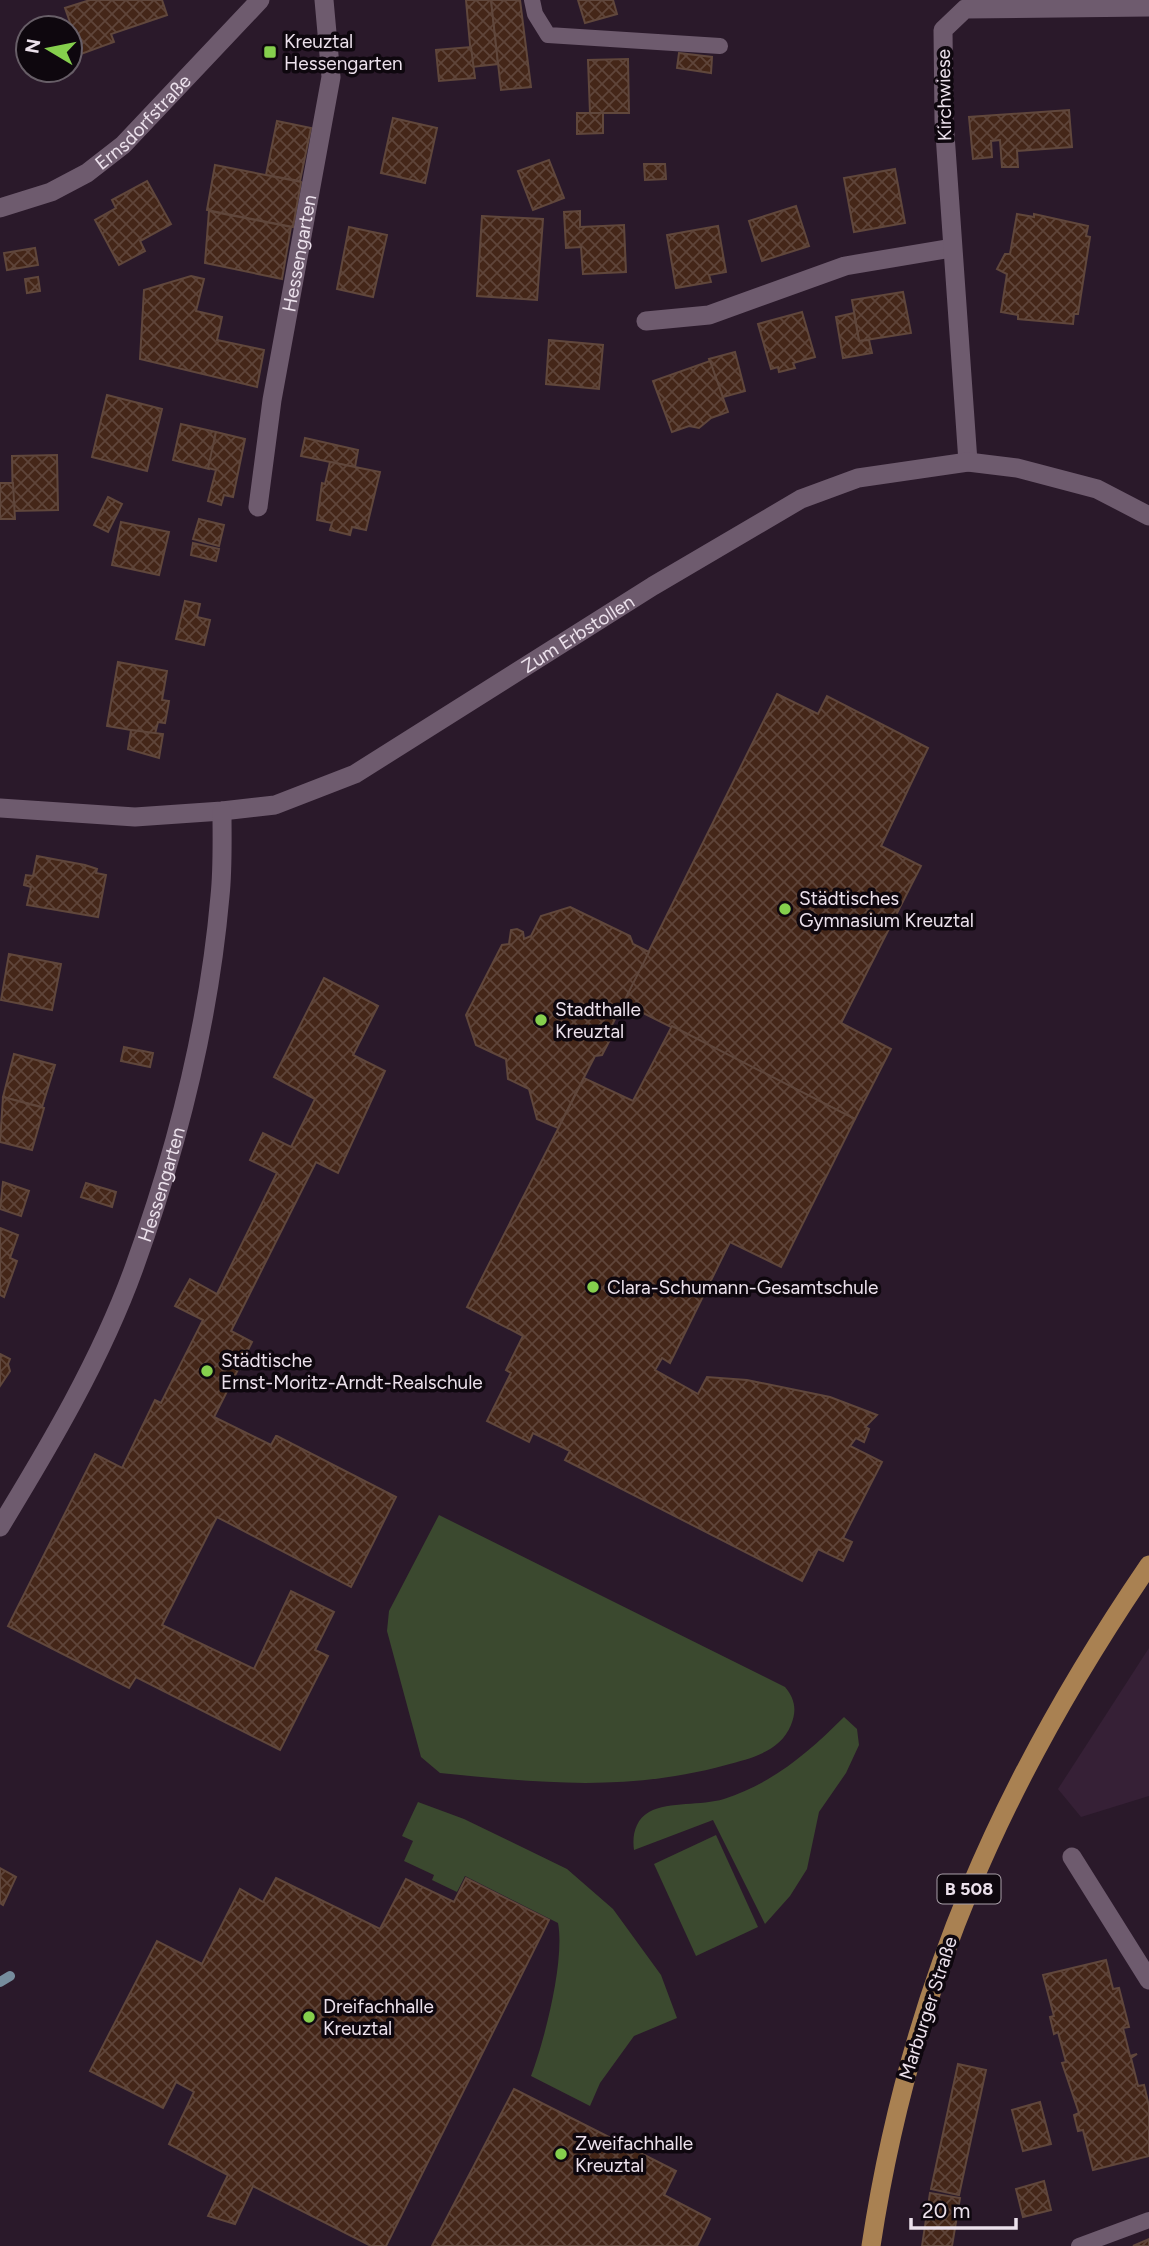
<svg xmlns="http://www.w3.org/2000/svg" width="1149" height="2246" font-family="Figtree,sans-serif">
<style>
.built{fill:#362036}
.green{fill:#3b492f}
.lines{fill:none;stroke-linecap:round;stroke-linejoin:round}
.stream{stroke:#768c9d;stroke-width:10}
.building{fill:url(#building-cross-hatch);stroke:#60473c;stroke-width:2}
.service{stroke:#6e5b6e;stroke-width:16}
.minor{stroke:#6e5b6e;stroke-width:19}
.primary{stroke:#a98152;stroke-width:19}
.poi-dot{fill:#85cf4d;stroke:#0e070e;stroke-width:2.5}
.labels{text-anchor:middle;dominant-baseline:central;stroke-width:7;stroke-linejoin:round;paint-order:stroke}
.shield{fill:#0e070e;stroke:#a9a0a9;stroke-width:2}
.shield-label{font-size:18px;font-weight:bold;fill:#ece1ec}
.poi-label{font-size:19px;fill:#ece1ec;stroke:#0e070e;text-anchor:start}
.street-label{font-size:19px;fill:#ece1ec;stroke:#0e070e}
</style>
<defs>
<pattern id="building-cross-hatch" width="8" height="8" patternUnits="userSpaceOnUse" patternTransform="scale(1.75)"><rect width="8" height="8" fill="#442618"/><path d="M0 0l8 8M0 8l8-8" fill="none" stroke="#5f453a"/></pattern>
</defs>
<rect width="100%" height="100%" fill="#2a192a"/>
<!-- built -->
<polygon class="built" points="1149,1648 1149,1796 1081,1817 1058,1789"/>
<!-- green -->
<g class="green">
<path d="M439 1515 785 1687C795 1699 797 1710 791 1725 780 1752 751 1758 726 1765 628 1792 540 1783 440 1773L421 1757 387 1631 389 1611Z"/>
<path d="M844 1717 857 1729 859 1745 846 1773 819 1812 807 1869 790 1896 765 1924 713 1820 634 1850C632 1836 635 1820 649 1812 670 1801 701 1806 724 1799 773 1783 808 1753 844 1717Z"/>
<path d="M418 1802 464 1819 567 1869 613 1909 661 1975 677 2018 634 2036 600 2083 590 2106 531 2076C545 2039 565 1960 558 1923L465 1876 457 1892 432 1880 434 1875 404 1861 413 1841 402 1836Z"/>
<polygon points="716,1835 758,1927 696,1956 654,1864"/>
</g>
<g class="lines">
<!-- stream -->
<polyline class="stream" points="0,1982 10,1976"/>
</g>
<!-- building -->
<g class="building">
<polygon points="90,0 162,0 167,15 111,34 114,42 81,54 65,8"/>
<polygon points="466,0 491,0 498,64 472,67"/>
<polygon points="491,0 520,0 531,87 501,90"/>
<polygon points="578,0 613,0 617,14 585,23"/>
<polygon points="471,47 475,78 439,81 436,50"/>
<polygon points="679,53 712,57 711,73 677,68"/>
<polygon points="628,59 629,113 590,113 588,60"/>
<polygon points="1069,110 1072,147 1017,151 1018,167 1002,167 1000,140 991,141 992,157 973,159 969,117"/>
<polygon points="577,113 603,113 603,133 577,134"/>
<polygon points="393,118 437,128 425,183 381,173"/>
<polygon points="277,121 311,128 300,181 266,175"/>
<polygon points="549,160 564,198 533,210 518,171"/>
<polygon points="644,164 665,164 666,179 645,180"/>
<polygon points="215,165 301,182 293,227 207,210"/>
<polygon points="895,169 905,223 854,232 844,178"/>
<polygon points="147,181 171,224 140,241 145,251 119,265 95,220 116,208 112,200"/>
<polygon points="796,206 809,246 762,261 749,221"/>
<polygon points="209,211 291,227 282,279 205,263"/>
<polygon points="580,211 580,227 624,225 626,272 583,274 581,247 566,248 564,212"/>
<polygon points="1017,214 1034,217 1034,214 1088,226 1086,236 1090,237 1078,314 1074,314 1073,324 1018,319 1018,315 1001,312 1007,274 997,269 1005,254 1010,254"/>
<polygon points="482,216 543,219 537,300 477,296"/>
<polygon points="718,226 726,272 709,275 711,282 676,288 667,235"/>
<polygon points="349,227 387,235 373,297 337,289"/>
<polygon points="35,248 38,265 7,270 4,253"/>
<polygon points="191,276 204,279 196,311 222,317 217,340 264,350 257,387 140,359 144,290"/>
<polygon points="38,277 40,291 27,293 25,279"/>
<polygon points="903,292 911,333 859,341 852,300"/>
<polygon points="802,312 815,357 793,363 795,368 779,372 778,367 771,369 758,324"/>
<polygon points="854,313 859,341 869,340 872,353 843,358 836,317"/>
<polygon points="549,340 603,345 599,389 546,384"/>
<polygon points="735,352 745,391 723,397 709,359"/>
<polygon points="710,361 728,412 711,418 699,428 689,426 672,432 653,381"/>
<polygon points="107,395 162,409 147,471 92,457"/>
<polygon points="181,424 216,432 209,469 173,460"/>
<polygon points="216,432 245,439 233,497 224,495 221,505 208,501 216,470 208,468"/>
<polygon points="305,438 358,450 355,467 301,456"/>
<polygon points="57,455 58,510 13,511 12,456"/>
<polygon points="330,462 380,472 366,530 352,527 350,535 330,530 332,523 317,520 322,483 325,484"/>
<polygon points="0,483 13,483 15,519 0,519"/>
<polygon points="108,497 122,504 108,532 94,525"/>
<polygon points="199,519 224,525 219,546 193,539"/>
<polygon points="121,522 169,532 159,575 112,565"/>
<polygon points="193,543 219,549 216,561 191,555"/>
<polygon points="185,601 200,604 197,617 210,620 204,645 176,639"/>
<polygon points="118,662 167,671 162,700 169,701 165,723 158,722 155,734 107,726"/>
<polygon points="777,694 818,714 827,696 928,748 881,846 921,866 841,1023 891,1049 855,1119 623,1003"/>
<polygon points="131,730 163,734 159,758 128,749"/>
<polygon points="37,856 85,865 97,869 96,873 106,875 98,917 27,905 31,887 24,885 26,875 33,876"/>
<polygon points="570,907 630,936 633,944 649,952 612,1025 614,1032 602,1055 595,1056 558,1128 537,1119 529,1089 508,1079 506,1059 476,1045 466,1015 502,945 509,944 511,930 517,929 523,932 524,939 531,936 541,916"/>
<polygon points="9,954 61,964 52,1010 1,1000"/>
<polygon points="324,978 378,1006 353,1055 385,1071 338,1173 316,1162 231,1331 252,1342 214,1417 271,1445 276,1436 277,1436 396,1497 351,1587 217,1517 162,1625 254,1669 291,1591 334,1612 315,1650 328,1656 280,1750 136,1677 129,1688 8,1626 95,1454 122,1468 155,1400 161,1403 203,1320 175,1306 190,1279 217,1294 277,1173 250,1160 263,1133 291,1147 315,1099 274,1077"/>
<polygon points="672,1026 855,1119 781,1267 730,1242 670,1363 662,1358 655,1370 698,1394 707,1377 747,1380 830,1397 877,1415 865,1427 869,1429 864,1442 856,1438 850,1446 882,1462 843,1538 852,1542 843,1561 818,1549 802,1581 565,1460 570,1451 533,1433 529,1442 487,1421 511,1373 506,1370 523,1336 467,1307 584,1078 633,1101"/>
<polygon points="124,1047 153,1053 150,1067 121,1061"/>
<polygon points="14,1054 55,1065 42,1107 3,1097"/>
<polygon points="3,1097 44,1108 32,1150 0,1142"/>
<polygon points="3,1182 29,1191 21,1216 0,1209"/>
<polygon points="86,1183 116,1192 112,1207 81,1197"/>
<polygon points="0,1228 18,1235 10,1258 17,1261 4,1297 0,1295"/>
<polygon points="0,1354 10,1359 8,1364 10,1371 0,1386"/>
<polygon points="0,1868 16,1877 3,1905 0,1903"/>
<polygon points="276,1878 380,1929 406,1879 454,1902 466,1878 549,1920 386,2246 371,2246 253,2186 235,2224 208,2216 228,2175 169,2144 194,2092 176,2082 163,2108 90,2071 157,1941 202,1964 240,1889 263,1902"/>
<polygon points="1106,1960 1113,1989 1119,1988 1129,2027 1123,2028 1130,2056 1137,2054 1131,2058 1138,2086 1144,2085 1149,2106 1149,2156 1093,2170 1083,2130 1078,2131 1074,2115 1079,2113 1062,2063 1066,2062 1058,2032 1054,2034 1050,2017 1054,2016 1043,1975"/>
<polygon points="958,2064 986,2070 959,2195 931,2189"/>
<polygon points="514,2089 676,2171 664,2195 710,2219 697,2246 432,2246"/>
<polygon points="1040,2102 1051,2144 1023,2151 1012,2110"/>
<polygon points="1044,2181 1051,2210 1023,2217 1016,2189"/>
<polygon points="930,2193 960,2198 952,2246 922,2246"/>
<polygon points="1149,2239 1149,2246 1133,2246"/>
</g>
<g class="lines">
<!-- service -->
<g class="service">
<polyline points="532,0 535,14 548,35 720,46"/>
<polyline points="1079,2246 1149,2220"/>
</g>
<!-- minor -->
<g class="minor">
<path id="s1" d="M0 208 51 192 87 173 123 145 260 0"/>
<polyline points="646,321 709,315 845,266 952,248"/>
<polyline points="968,462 944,120 943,30 965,9 1149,7"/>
<path id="s2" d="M258 507 272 400 331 77 324 0"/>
<path id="s3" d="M0 808 135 817 222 811 275 805 355 774 653 586 801 499 858 478 968 462 1017 468 1097 489 1149 516"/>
<path id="s4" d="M0 1527C50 1445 101 1359 134 1268 177 1149 209 1021 220 896 223 868 222 839 222 811"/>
<polyline points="1072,1857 1149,1980"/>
</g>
<!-- primary -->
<path class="primary" d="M871 2246C910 1988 1003 1779 1149 1565"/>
</g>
<!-- markers -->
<g class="poi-dot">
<rect x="263" y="45" width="14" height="14" rx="3.5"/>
<circle cx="785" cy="909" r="7"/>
<circle cx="541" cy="1020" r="7"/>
<circle cx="593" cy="1287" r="7"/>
<circle cx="207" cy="1371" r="7"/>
<circle cx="309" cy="2017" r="7"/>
<circle cx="561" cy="2154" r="7"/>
</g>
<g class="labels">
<!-- shield labels -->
<rect class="shield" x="937.5" y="1874.5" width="63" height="29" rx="5"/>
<g class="shield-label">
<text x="969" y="1889">B 508</text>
</g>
<!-- poi labels -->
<g class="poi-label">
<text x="284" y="41">Kreuztal<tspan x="284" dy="22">Hessengarten</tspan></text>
<text x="799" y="898">Städtisches<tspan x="799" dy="22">Gymnasium Kreuztal</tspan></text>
<text x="555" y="1009">Stadthalle<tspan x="555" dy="22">Kreuztal</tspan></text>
<text x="607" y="1287">Clara-Schumann-Gesamtschule</text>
<text x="221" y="1360">Städtische<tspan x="221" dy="22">Ernst-Moritz-Arndt-Realschule</tspan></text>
<text x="323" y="2006">Dreifachhalle<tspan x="323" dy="22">Kreuztal</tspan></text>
<text x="575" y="2143">Zweifachhalle<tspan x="575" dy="22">Kreuztal</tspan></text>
</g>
<!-- street labels -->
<g class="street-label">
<text transform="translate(944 95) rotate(-91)">Kirchwiese</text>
<text stroke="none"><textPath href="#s1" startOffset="170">Ernsdorfstraße</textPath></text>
<text stroke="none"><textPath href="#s2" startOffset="257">Hessengarten</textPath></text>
<text stroke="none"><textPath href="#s3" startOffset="625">Zum Erbstollen</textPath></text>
<text stroke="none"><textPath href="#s4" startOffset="380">Hessengarten</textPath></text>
<text transform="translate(928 2008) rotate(-72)">Marburger Straße</text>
</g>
</g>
<!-- north arrow -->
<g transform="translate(49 49) rotate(280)"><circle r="33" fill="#0e070e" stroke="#675e67" stroke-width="2"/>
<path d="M0-5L12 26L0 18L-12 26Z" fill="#85cf4d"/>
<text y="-10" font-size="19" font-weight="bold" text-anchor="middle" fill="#ece1ec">N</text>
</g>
<!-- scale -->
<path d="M911 2218v10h105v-10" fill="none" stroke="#ece1ec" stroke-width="3.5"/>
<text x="922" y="2218" font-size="21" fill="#ece1ec" stroke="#0e070e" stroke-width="5" paint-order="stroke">20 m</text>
</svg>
